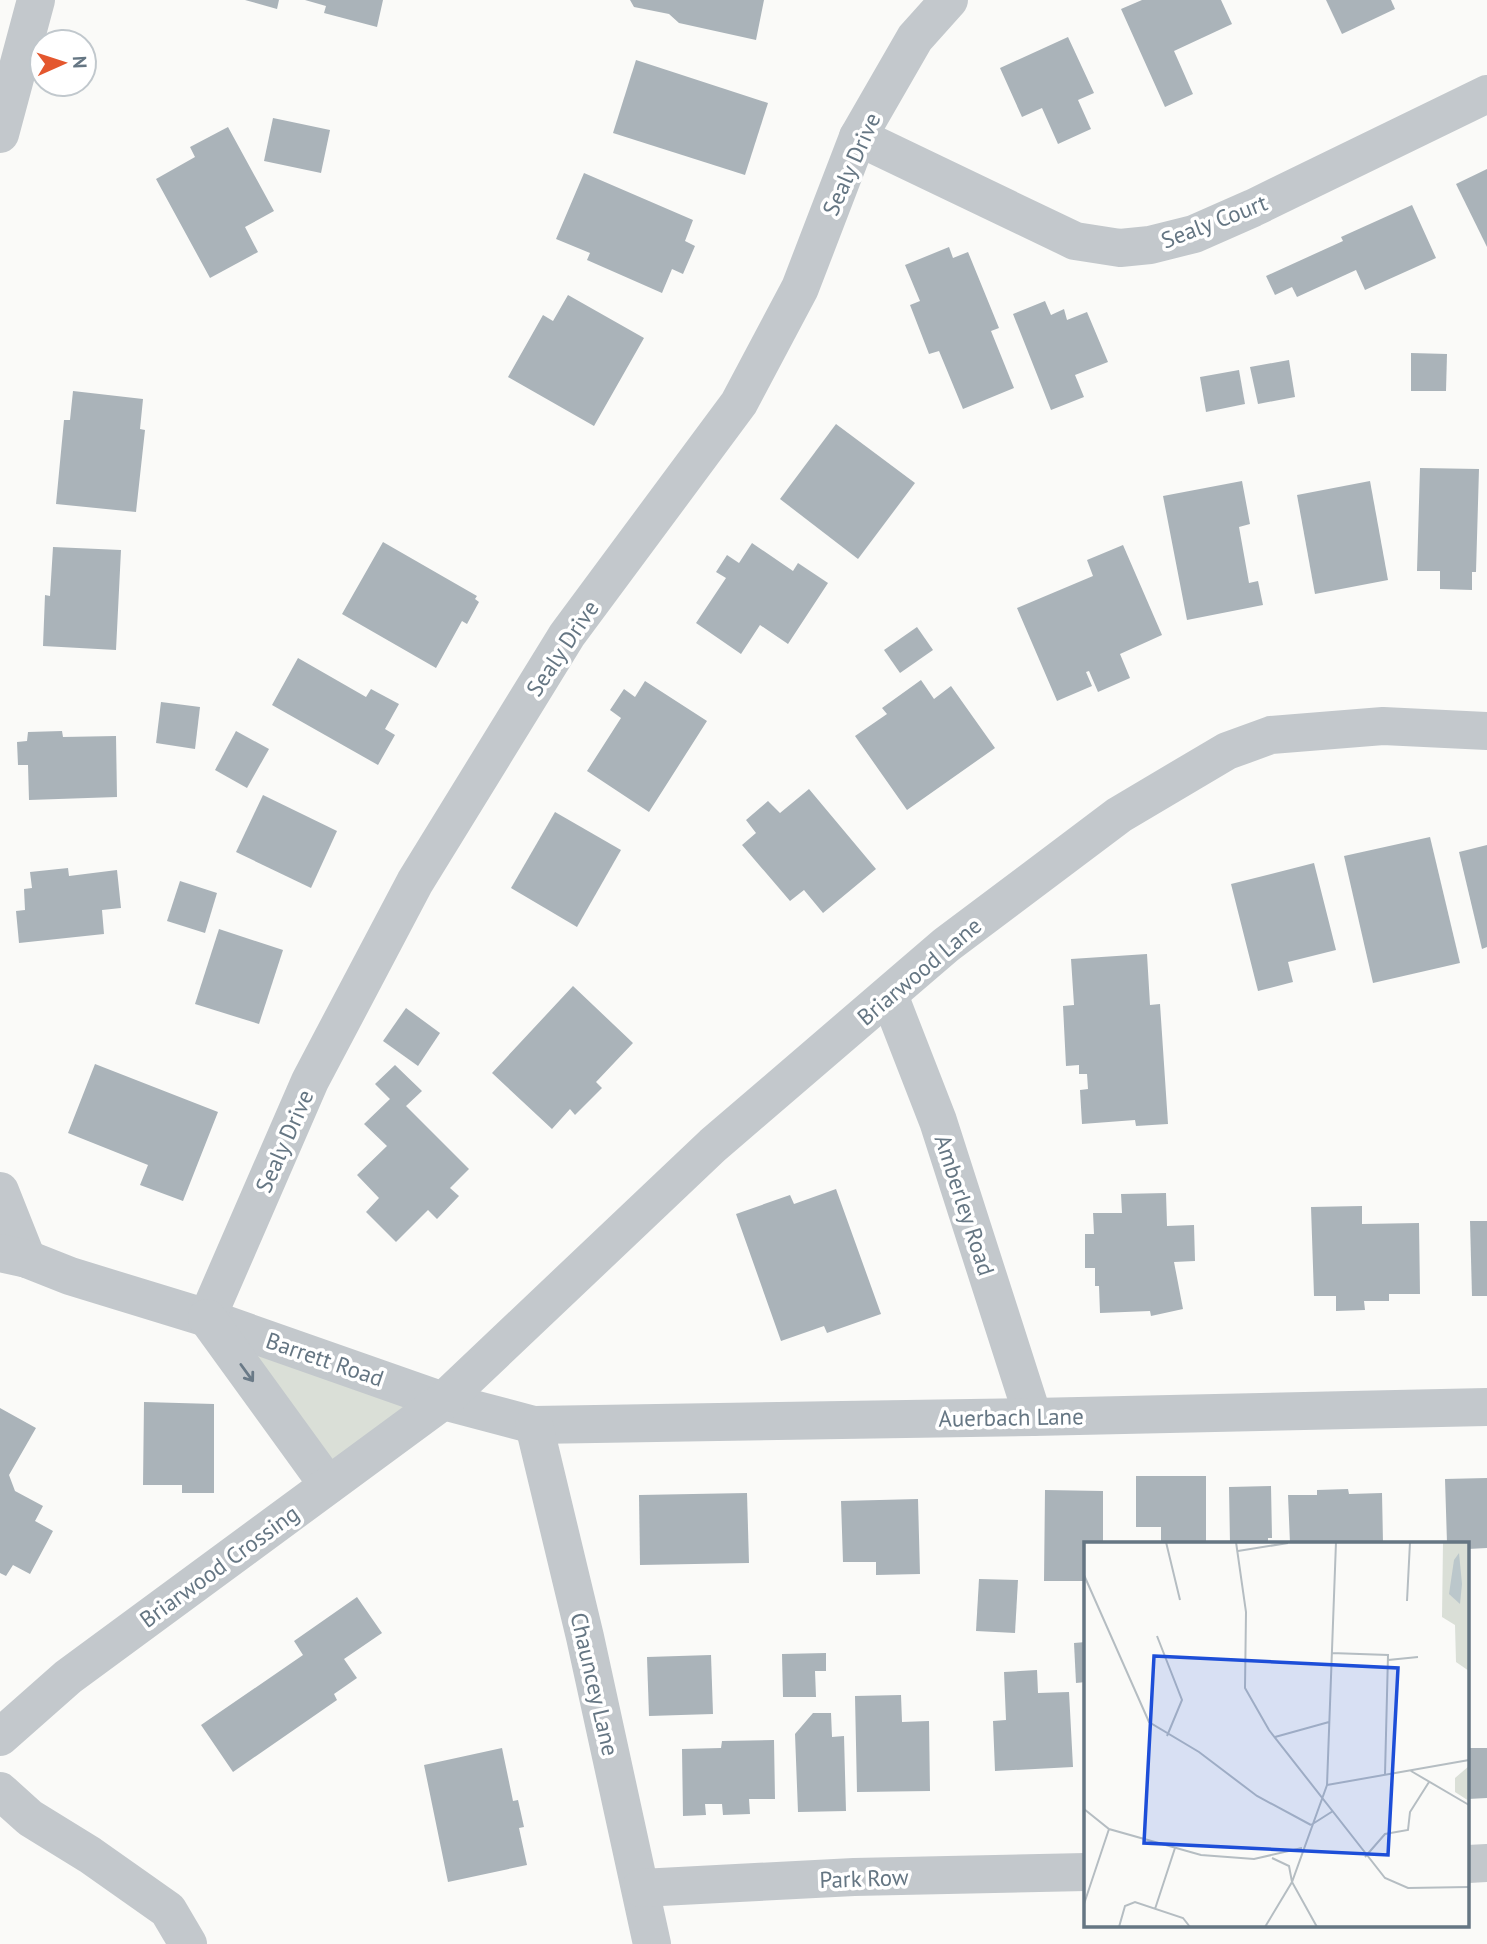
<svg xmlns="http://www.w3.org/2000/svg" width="1487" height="1944" font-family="'PT Sans',sans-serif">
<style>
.green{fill:#dadfd7}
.building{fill:#aab3b9}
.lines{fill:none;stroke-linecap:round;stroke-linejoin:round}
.minor{stroke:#c3c8cc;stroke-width:38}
.oneway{stroke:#6a7a87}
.labels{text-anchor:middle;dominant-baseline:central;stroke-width:7;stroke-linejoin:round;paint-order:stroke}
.street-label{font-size:23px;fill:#657683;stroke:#fff}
.inset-road{fill:none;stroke:#b5bdc2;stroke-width:2}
.view{fill:#1d4ed8;fill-opacity:0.15;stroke:#1d4ed8;stroke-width:3.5}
.inset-edge{fill:none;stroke:#657683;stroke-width:3.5}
</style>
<rect width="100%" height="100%" fill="#fafaf8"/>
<!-- green -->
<polygon class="green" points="207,1318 443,1401 328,1485"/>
<!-- building -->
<g class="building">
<polygon points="245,0 279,0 277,9"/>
<polygon points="305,0 383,0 377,27 324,13 326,6"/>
<polygon points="630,0 764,0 756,40 679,23 669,14 634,7"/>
<polygon points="1142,0 1221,0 1232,24 1174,51 1193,94 1165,107 1121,9"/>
<polygon points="1326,0 1391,0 1395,9 1342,34"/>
<polygon points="1068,37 1094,93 1078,100 1091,129 1058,144 1042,108 1022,117 1000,68"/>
<polygon points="636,60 768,103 745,175 613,133"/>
<polygon points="273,118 330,130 321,173 264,161"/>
<polygon points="228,127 274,211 245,227 258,252 210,278 156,179 195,157 190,147"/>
<polygon points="1487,169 1487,247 1456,184"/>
<polygon points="584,173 693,220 685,241 695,246 683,274 672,269 662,293 587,260 590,253 556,239"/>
<polygon points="1412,205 1436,258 1365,290 1356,270 1297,297 1292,287 1275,295 1266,276 1343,241 1341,237"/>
<polygon points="949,247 953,258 968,252 999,328 991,331 1014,388 963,409 939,351 929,354 910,305 920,301 905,265"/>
<polygon points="568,295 644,338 594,426 508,377 543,315 553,321"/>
<polygon points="1045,301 1051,315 1064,309 1067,320 1087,312 1108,362 1075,375 1084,397 1051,410 1013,314"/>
<polygon points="1411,353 1447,354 1446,391 1411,391"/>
<polygon points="1289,360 1295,397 1258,404 1250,367"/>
<polygon points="1239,370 1245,404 1206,412 1200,377"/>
<polygon points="73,391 143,399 140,429 145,430 136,512 56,504 64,420 70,420"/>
<polygon points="836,424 915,483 858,559 780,499"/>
<polygon points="1420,468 1479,469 1476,572 1472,572 1472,590 1440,589 1440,571 1417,571"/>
<polygon points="1242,481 1250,524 1239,527 1249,583 1258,581 1263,605 1187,620 1163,496"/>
<polygon points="1370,481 1388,580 1315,594 1297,495"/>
<polygon points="383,542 477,596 475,599 479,602 467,624 462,621 436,668 342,614"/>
<polygon points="752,543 793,571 798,563 828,583 788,644 760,625 741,654 696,623 726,578 716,572 727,555 739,563"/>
<polygon points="1123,545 1162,635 1120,654 1130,678 1098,692 1089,671 1086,672 1092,686 1057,701 1017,608 1093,576 1087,560"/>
<polygon points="53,547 121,550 116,650 43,646 45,595 50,596"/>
<polygon points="917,627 933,650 900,673 884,650"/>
<polygon points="298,658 366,697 371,689 399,704 385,729 395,735 378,765 272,705"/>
<polygon points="921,680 934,699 951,686 995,748 907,810 855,736 887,714 882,708"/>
<polygon points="645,681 707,721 649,812 587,771 621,718 610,710 624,689 635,697"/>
<polygon points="161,702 200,707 195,749 156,743"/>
<polygon points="62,731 63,737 116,736 117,797 29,800 28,765 18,765 17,742 27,741 28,732"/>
<polygon points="236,731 269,749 247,788 215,770"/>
<polygon points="809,789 876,869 823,913 804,890 790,901 742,845 756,833 746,820 768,801 780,813"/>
<polygon points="263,795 337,831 311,888 236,852"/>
<polygon points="555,812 621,850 577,927 511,888"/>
<polygon points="1430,837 1460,963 1373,983 1344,856"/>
<polygon points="1487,845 1487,947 1482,949 1459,852"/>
<polygon points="1314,863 1336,950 1288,962 1293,982 1258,991 1231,884"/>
<polygon points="68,868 69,876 117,870 121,908 102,910 104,934 19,943 16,911 25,910 24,889 32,888 30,872"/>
<polygon points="180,881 217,893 205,933 167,921"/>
<polygon points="219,929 283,950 259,1024 195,1004"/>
<polygon points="1147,954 1150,1005 1160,1004 1168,1124 1136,1126 1135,1120 1082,1124 1080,1090 1088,1089 1087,1074 1079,1074 1079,1065 1066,1066 1063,1006 1074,1005 1071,959"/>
<polygon points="573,986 633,1043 596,1082 602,1088 575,1115 570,1109 552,1129 492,1073"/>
<polygon points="406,1008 440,1033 418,1066 383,1041"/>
<polygon points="95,1064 218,1112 183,1201 140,1185 148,1165 68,1133"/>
<polygon points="395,1065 422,1091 406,1106 469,1169 450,1188 459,1196 437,1219 428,1210 396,1242 366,1212 379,1198 357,1175 387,1146 364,1124 390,1099 375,1084"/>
<polygon points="836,1189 881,1314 827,1333 824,1326 781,1341 736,1214 790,1195 794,1204"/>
<polygon points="1166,1193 1167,1226 1194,1225 1195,1261 1174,1262 1183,1309 1151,1316 1150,1311 1100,1313 1099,1286 1095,1286 1095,1268 1085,1268 1085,1234 1094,1234 1093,1213 1122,1213 1121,1194"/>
<polygon points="1362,1206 1362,1224 1419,1223 1420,1294 1389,1294 1389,1301 1364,1301 1365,1310 1336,1311 1336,1296 1314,1296 1311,1207"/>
<polygon points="1470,1221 1487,1221 1487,1296 1472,1296"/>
<polygon points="144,1402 214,1404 214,1493 182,1493 182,1485 143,1485"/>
<polygon points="0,1408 36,1428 9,1475 15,1491 43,1506 35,1521 53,1531 30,1574 13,1565 6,1576 0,1573"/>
<polygon points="1136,1476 1206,1476 1206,1543 1161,1543 1161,1527 1136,1527"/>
<polygon points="1487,1478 1487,1548 1468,1549 1468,1543 1447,1543 1445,1479"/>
<polygon points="1271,1486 1272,1538 1268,1538 1268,1543 1230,1543 1229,1487"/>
<polygon points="1348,1489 1349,1494 1382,1493 1383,1543 1290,1543 1288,1495 1317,1495 1317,1490"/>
<polygon points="1045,1490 1103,1491 1103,1543 1086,1543 1086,1581 1044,1581"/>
<polygon points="747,1493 749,1563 640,1565 639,1495"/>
<polygon points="918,1499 920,1574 876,1575 876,1562 843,1562 841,1501"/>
<polygon points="979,1579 1018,1580 1015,1633 976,1631"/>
<polygon points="357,1597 382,1633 344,1659 357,1678 334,1694 337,1700 233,1772 201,1725 303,1655 294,1641"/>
<polygon points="1086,1642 1086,1682 1076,1683 1074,1643"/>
<polygon points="826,1653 826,1671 815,1671 816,1697 783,1697 782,1654"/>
<polygon points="711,1655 713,1714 649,1716 647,1657"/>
<polygon points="1037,1670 1038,1693 1069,1692 1073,1767 995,1771 993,1721 1006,1720 1004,1672"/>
<polygon points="901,1695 902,1722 929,1721 930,1791 857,1792 855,1696"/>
<polygon points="813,1713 831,1713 832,1737 844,1736 846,1811 798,1812 795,1734"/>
<polygon points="774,1740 775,1799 749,1799 750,1814 723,1815 722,1804 705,1804 706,1815 683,1816 682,1749 721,1748 722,1741"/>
<polygon points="502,1748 513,1801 518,1800 524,1827 519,1828 527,1865 448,1882 424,1765"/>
<polygon points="1468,1748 1487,1748 1487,1798 1468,1799"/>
</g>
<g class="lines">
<!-- minor -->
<g class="minor">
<polyline points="0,134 36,0"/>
<polyline points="858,137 1075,241 1120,248 1150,245 1194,234 1253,208 1487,94"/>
<polyline points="889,995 938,1121 1033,1417"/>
<polyline points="0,1191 27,1259"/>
<polyline points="0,1253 27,1259 70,1276 207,1318 443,1401 534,1425 1033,1417 1487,1407"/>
<polyline points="207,1318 310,1081 415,882 567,635 739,403 800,288 858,137 915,38 949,0"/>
<polyline points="207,1318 328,1485"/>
<polyline points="534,1425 585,1637 652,1944"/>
<polyline points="0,1737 68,1677 443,1401 713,1145 946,945 1119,815 1227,751 1271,735 1383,726 1487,731"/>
<polyline points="0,1791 30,1818 90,1855 168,1910 188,1944"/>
<polyline points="1468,1864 1487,1863"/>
<polyline points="641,1888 854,1877 1086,1872"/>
</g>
</g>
<!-- one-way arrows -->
<defs><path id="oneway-shaft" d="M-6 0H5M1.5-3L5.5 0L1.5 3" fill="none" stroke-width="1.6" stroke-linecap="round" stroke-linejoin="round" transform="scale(1.75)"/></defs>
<use class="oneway" href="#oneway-shaft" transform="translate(247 1373) rotate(54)"/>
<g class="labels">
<!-- street labels -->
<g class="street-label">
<text transform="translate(851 164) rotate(-66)">Sealy Drive</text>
<text transform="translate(1214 221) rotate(-21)">Sealy Court</text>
<text transform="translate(562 648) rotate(-56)">Sealy Drive</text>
<text transform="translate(919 971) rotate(-40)">Briarwood Lane</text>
<text transform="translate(284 1141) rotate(-66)">Sealy Drive</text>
<text transform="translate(965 1205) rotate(72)">Amberley Road</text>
<text transform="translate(325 1359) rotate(19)">Barrett Road</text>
<text transform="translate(1011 1417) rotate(-1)">Auerbach Lane</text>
<text transform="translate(219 1566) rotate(-36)">Briarwood Crossing</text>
<text transform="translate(595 1684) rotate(77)">Chauncey Lane</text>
<text transform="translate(864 1878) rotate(-2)">Park Row</text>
</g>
</g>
<!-- overview -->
<g transform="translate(1084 1542)">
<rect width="385" height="385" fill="#fafaf8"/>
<path d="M359 0H385V129L372 120 371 83 358 75ZM385 224V259L371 250V236Z" fill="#dadfd7"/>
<path d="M375 11 378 42 376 62 365 52 370 18Z" fill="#bbc7cb"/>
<path class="inset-road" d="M82 0 96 58M152 0 162 70 161 146 185 188 301 336 324 346 385 345M154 9 204 1M0 33 65 180 115 210 173 254 227 283M323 59 326 0M73 94 98 158 83 194M247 111 304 113 301 232M304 118 334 115M191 195 245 180M327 229 385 263M243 243 385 218M0 267 25 287 117 313 170 317 218 306M227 283 249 269M281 315 301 292 324 288 326 270 345 240M188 316 205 324 208 340 233 385M0 362 25 287M71 367 91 306M35 385 41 364 51 360 99 376 106 385M181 385 208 340 243 243 252 0"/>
<path class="view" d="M70 114 314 126 304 313 60 301Z"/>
<rect width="385" height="385" class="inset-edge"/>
</g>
<!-- north arrow -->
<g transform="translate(63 63) rotate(87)"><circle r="33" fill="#ffffff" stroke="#c1c8cd" stroke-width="2"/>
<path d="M0-5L12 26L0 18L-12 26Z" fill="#e4572e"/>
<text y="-10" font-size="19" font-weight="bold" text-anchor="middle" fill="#657683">N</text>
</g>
</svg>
